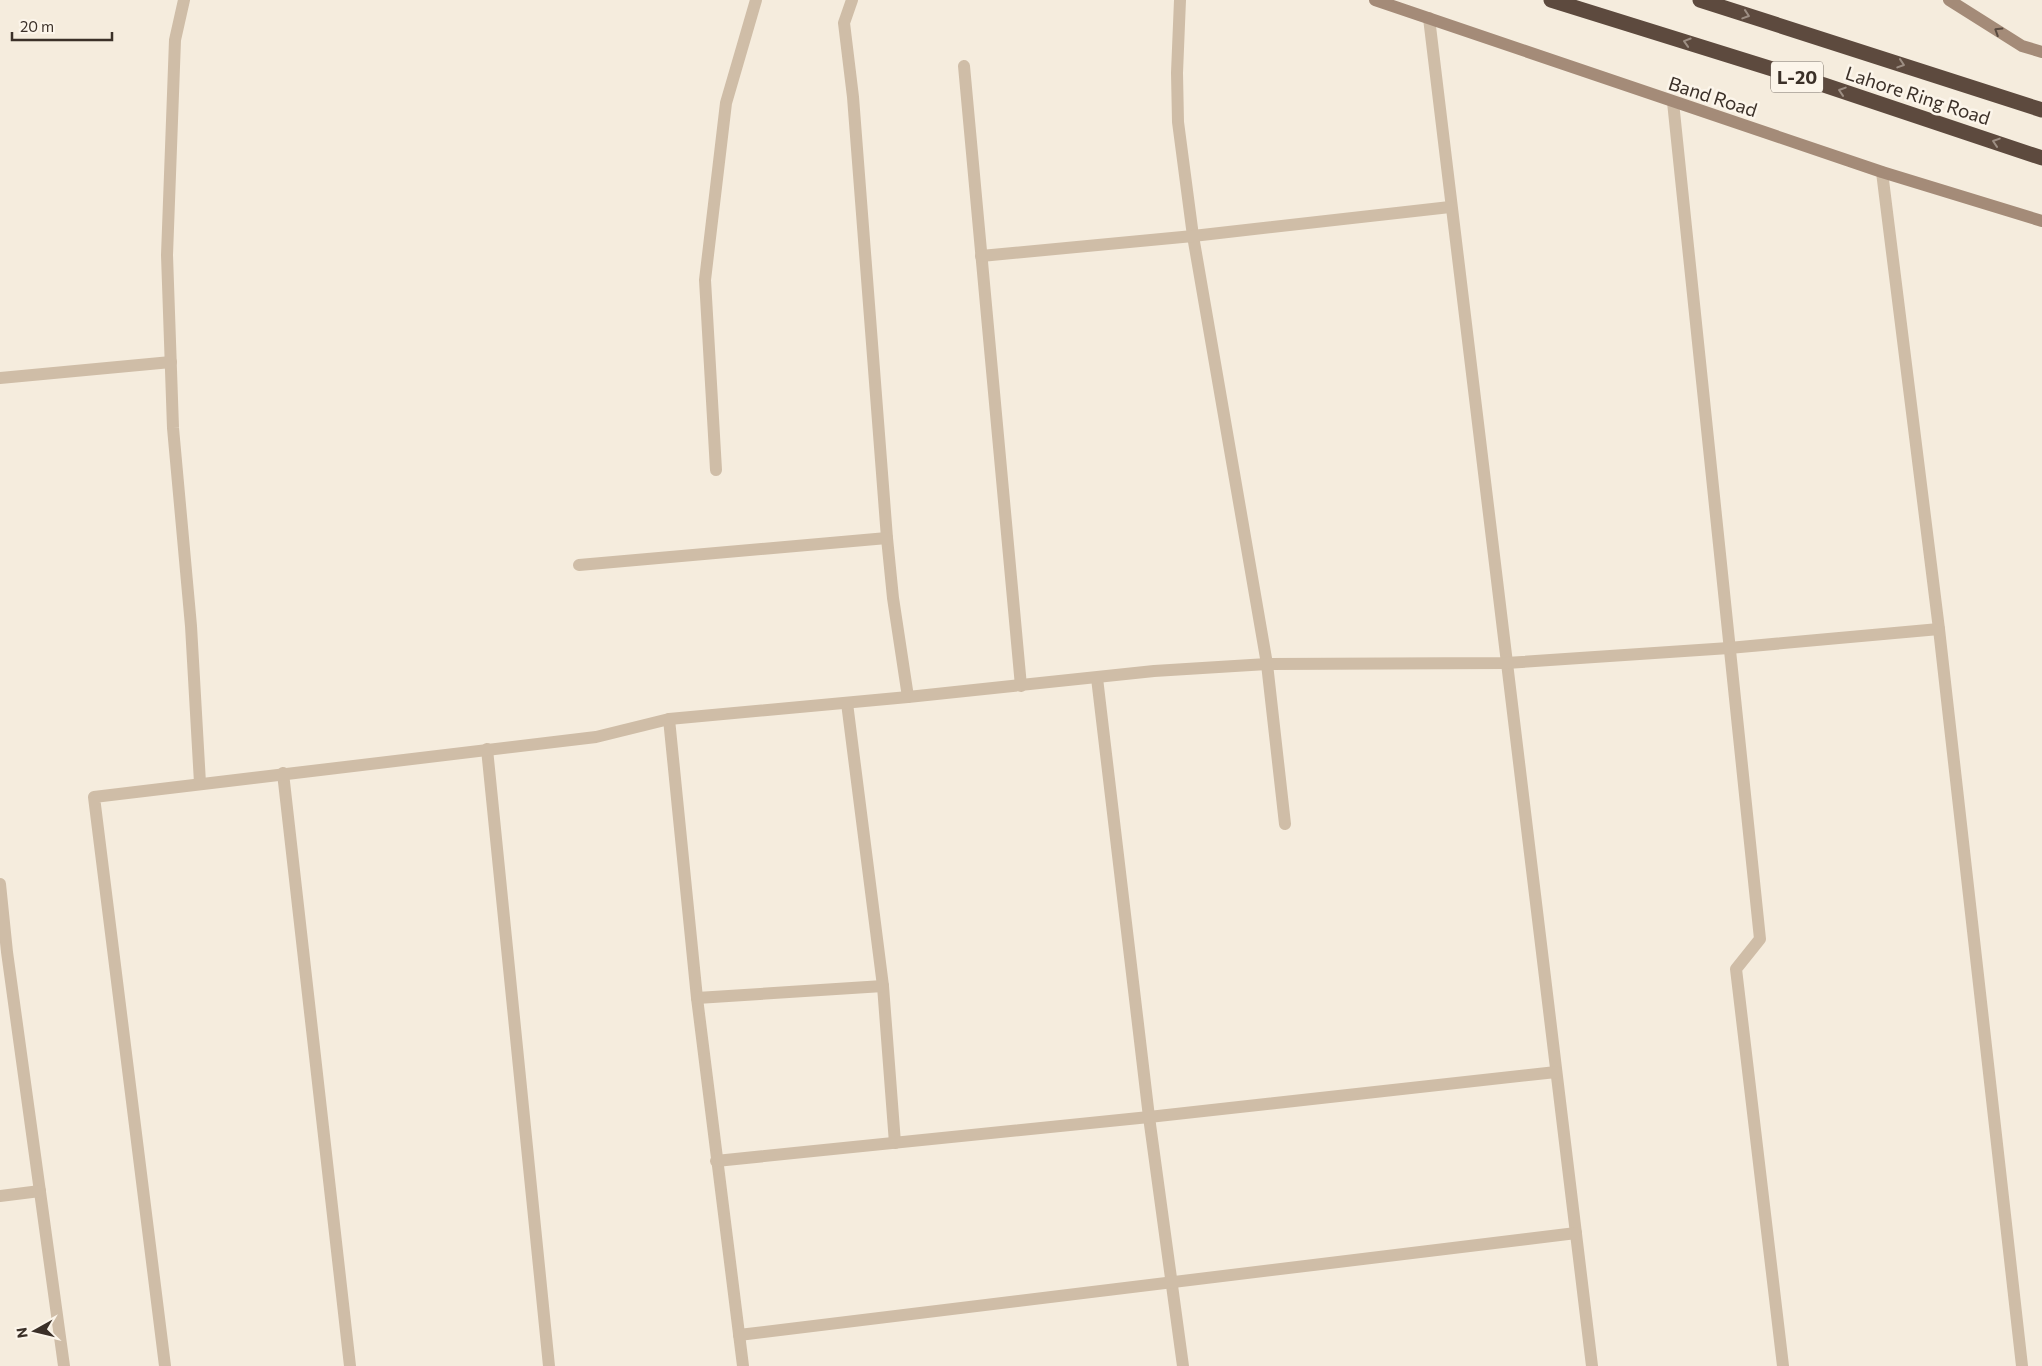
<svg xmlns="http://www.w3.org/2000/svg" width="2042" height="1366" font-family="Commissioner,sans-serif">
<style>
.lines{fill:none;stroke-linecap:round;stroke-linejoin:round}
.minor{stroke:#cfbda7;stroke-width:12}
.secondary{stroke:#a48b78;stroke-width:12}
.motorway{stroke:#5d4a3e;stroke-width:15}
.oneway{stroke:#9d8e83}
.oneway2{stroke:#5a4b40}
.labels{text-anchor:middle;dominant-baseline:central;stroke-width:5;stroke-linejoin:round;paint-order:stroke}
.shield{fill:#fcf5ea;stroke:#756b62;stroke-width:1}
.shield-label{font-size:18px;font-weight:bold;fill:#3b3028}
.street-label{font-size:19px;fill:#3b3028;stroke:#fcf5ea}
</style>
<rect width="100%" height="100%" fill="#f5ecdd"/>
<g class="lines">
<!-- minor -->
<g class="minor">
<polyline points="184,0 175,40 167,255 173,428 191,626 200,783"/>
<polyline points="852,0 844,23 853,97 887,538 893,598 908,697"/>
<polyline points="1180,0 1177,73 1178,122 1193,236 1267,664 1285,824"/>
<polyline points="1429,18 1592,1366"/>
<polyline points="964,66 1021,686"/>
<polyline points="1673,102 1760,939 1736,969 1783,1366"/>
<polyline points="1882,172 1939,629 2022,1366"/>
<polyline points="981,256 1193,236 1450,207"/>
<polyline points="0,378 171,362"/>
<polyline points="716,470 705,280 726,103 756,0"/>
<polyline points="579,565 887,538"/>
<polyline points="1097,678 1149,1117 1183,1366"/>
<polyline points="847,703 883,986 895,1143"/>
<polyline points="669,719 697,998 743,1366"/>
<polyline points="487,749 549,1366"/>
<polyline points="283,773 350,1366"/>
<polyline points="0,884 7,952 64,1366"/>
<polyline points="697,998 883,986"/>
<polyline points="716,1161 1149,1117 1556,1072"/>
<polyline points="0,1196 40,1191"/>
<polyline points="739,1335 1576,1233"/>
<polyline points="165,1366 94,797 596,737 669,719 908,697 1154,671 1267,664 1506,663 1729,648 1939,629"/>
</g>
<!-- secondary -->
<g class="secondary">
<polyline points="1375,0 1882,172 2042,221"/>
<polyline points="1949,0 2022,46 2042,52"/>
</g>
<!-- motorway -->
<g class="motorway">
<polyline points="1551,0 1824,85 2042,158"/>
<polyline points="1700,0 2042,110"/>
</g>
</g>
<!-- one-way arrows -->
<defs><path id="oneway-chevron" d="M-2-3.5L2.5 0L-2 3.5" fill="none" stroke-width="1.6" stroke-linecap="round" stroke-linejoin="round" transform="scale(1.25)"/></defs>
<g class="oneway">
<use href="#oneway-chevron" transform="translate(1746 15) rotate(18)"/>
<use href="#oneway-chevron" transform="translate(1687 42) rotate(-163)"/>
<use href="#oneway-chevron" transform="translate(1901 64) rotate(18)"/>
<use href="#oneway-chevron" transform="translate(1842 91) rotate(-162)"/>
<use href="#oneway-chevron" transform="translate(1996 142) rotate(-162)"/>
</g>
<use class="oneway2" href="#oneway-chevron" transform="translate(1998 31) rotate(-148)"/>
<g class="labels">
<!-- shield labels -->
<rect class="shield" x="1771" y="61.5" width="52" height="31" rx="4"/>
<g class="shield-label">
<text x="1797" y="77">L-20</text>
</g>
<!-- street labels -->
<g class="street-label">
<text transform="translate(1918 95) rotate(18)">Lahore Ring Road</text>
<text transform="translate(1713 96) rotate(18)">Band Road</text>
</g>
</g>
<!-- north arrow -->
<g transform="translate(35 1331) rotate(262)" stroke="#fcf5ea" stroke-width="4" paint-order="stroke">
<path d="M0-4L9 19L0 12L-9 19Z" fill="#3b3028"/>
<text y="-8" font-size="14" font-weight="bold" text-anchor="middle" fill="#3b3028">N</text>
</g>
<!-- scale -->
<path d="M12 32v8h100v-8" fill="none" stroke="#3b3028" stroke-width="2.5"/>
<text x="20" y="32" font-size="15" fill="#3b3028" stroke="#fcf5ea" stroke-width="4" paint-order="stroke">20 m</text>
</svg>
